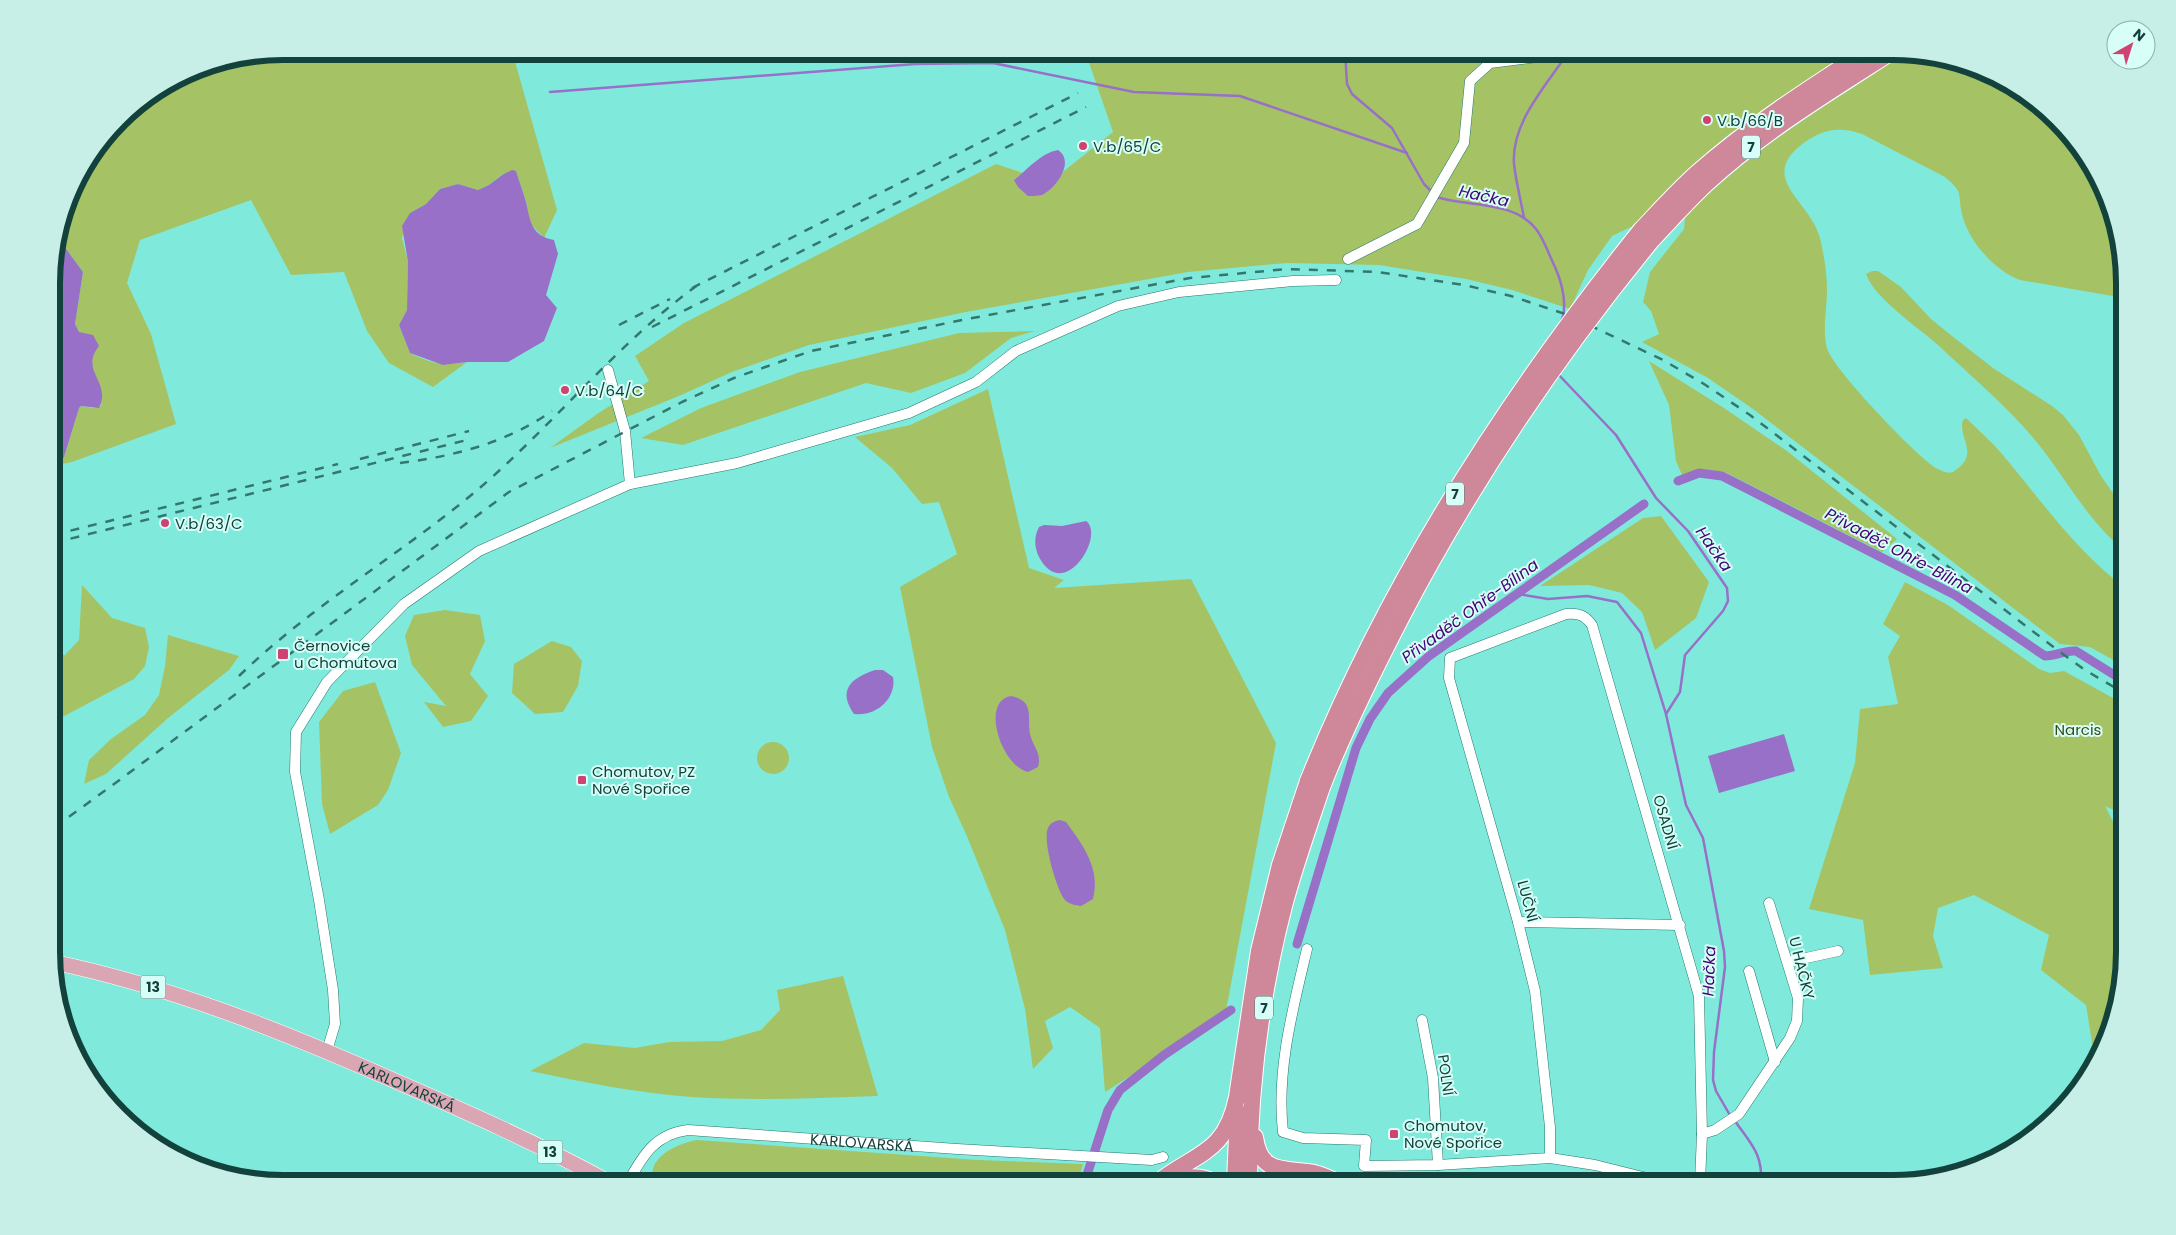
<svg xmlns="http://www.w3.org/2000/svg" width="2176" height="1235" font-family="Poppins,sans-serif">
<style>
.green{fill:#a5c364}
.water{fill:#9870c8}
.lines{fill:none;stroke-linecap:round;stroke-linejoin:round}
.stream{stroke:#9870c8;stroke-width:2.5}
.canal{stroke:#9870c8;stroke-width:9}
.minor-casing{stroke:#23796f;stroke-width:11}
.primary-casing{stroke:#fff;stroke-width:16}
.trunk-casing{stroke:#fff;stroke-width:18}
.minor{stroke:#fff;stroke-width:10}
.primary{stroke:#daa6b3;stroke-width:15}
.trunk{stroke:#ce889a;stroke-width:16}
.rail{stroke:#35776e;stroke-width:2.5;stroke-dasharray:9 9;stroke-linecap:butt}
.trunk-bridge-casing{stroke:#fff;stroke-width:18;stroke-linecap:butt}
.trunk-bridge{stroke:#ce889a;stroke-width:16}
.poi-dot{fill:#cf4272;stroke:#d7fef7;stroke-width:2}
.labels{text-anchor:middle;dominant-baseline:central;stroke-width:4;stroke-linejoin:round;paint-order:stroke}
.shield{fill:#d7fef7;stroke:#4e7a74;stroke-width:1}
.shield-label{font-size:14px;font-weight:bold;fill:#13423c}
.poi-label{font-size:15px;fill:#13423c;stroke:#d7fef7;text-anchor:start}
.park-label{font-size:15px;fill:#3c491f;stroke:#d7fef7}
.street-label{font-size:15px;fill:#13423c;stroke:#d7fef7}
.water-label{font-size:16px;font-style:italic;fill:#450073;stroke:#d7fef7}
.rim{fill:none;stroke:#13423c;stroke-width:6}
</style>
<rect width="100%" height="100%" fill="#7feadb"/>
<!-- green -->
<g class="green">
<path d="M283 51H512L557 210 544 238 529 222 526 201 516 171 501 175 489 185 478 190 458 184 440 189 426 204 410 213 402 238 408 262 407 310 399 325 410 353C433 364 441 366 467 362L433 387 389 363 367 331 344 272 291 275 251 200 140 240 127 283 151 334 176 424 72 462 53 466 60 463 64 457 79 408 81 406 93 408 101 406 102 394 91 362 92 354 86 335 79 332 75 324 83 272 58 238 75 180 130 109 195 69Z"/>
<polygon points="1085,51 1851,51 1727,136 1690,168 1635,225 1612,236 1588,270 1570,309 1512,290 1466,279 1379,265 1287,263 1188,272 966,312 809,345 732,372 679,396 550,448 597,414 649,381 635,356 684,323 996,164 1023,173 1014,180 1055,185 1064,171 1113,132"/>
<path d="M1858 51H1893L1953 59 2009 82 2086 154 2113 209 2124 268V298L2020 280C1995 271 1968 241 1962 214 1957 193 1965 194 1945 177L1862 134C1842 127 1826 128 1808 140 1753 177 1810 199 1820 238 1824 255 1827 273 1827 291 1827 309 1822 329 1827 348 1832 368 1916 456 1936 468 1942 471 1947 474 1953 472 1982 454 1957 438 1963 420L1966 418C1978 430 1991 441 2002 454 2041 500 2075 550 2124 587V666L2090 647 2060 644 1753 409 1708 378 1642 342 1659 334 1651 311 1643 302 1650 272 1684 229 1685 216C1720 182 1758 151 1799 123 1823 106 1849 91 1873 74Z"/>
<path d="M1872 271H1878L1901 287 1931 319 1947 332 1993 368 2052 406 2063 415 2079 435 2101 476 2124 509V550C2090 523 2069 484 2043 450 2013 411 1974 379 1938 345 1918 327 1874 298 1866 274Z"/>
<polygon points="1035,331 1011,338 965,373 911,393 866,383 683,445 641,438 701,408 800,372 959,333"/>
<polygon points="1649,361 1724,408 1787,451 1897,539 1882,552 1725,472 1701,469 1682,475 1676,461 1669,405"/>
<polygon points="988,389 1029,568 1064,580 1054,588 1191,579 1276,743 1225,1016 1105,1092 1100,1028 1070,1007 1045,1021 1053,1048 1033,1069 1025,1009 1005,930 966,834 949,797 932,747 900,587 957,554 939,502 922,504 892,468 855,437 910,425"/>
<polygon points="1661,516 1709,582 1696,618 1655,650 1642,612 1622,593 1589,585 1540,586 1643,518"/>
<polygon points="1905,582 1948,605 2039,669 2050,673 2064,671 2124,704 2124,815 2105,806 2117,829 2124,831 2124,967 2094,1067 2094,1055 2086,1005 2041,970 2049,935 1974,895 1938,908 1933,936 1943,968 1870,975 1863,920 1809,909 1855,763 1860,709 1898,704 1888,657 1900,636 1883,624"/>
<polygon points="82,585 112,618 145,628 149,647 145,666 134,679 53,722 53,652 65,655 79,640"/>
<polygon points="445,610 480,615 485,641 470,674 488,696 471,721 443,727 424,702 446,706 412,665 405,636 414,615"/>
<polygon points="168,635 239,656 229,670 168,718 106,774 84,784 89,760 111,739 145,715 159,695 165,666"/>
<polygon points="552,641 571,647 582,661 578,686 563,712 535,714 512,693 514,664"/>
<polygon points="375,682 401,753 388,790 378,805 330,834 322,804 319,722 343,691"/>
<circle cx="773" cy="758" r="16"/>
<path d="M843 976 878 1096C817 1098 754 1101 692 1097 637 1093 583 1082 530 1071L584 1043 635 1048 669 1042 722 1041 761 1030 780 1010 777 990Z"/>
<path d="M697 1140 978 1160 1083 1164 1077 1184H654C644 1158 678 1143 697 1140Z"/>
</g>
<!-- water -->
<g class="water">
<path d="M1058 150C1075 161 1057 187 1044 194 1040 196 1033 196 1028 196L1018 187 1014 180C1028 169 1041 153 1058 150Z"/>
<path d="M512 170 516 171C519 181 523 191 526 202 530 220 531 236 554 240L558 254 546 295 557 308 544 341 508 362H467L443 365 410 353 399 325 407 310 408 262 402 226 410 213 426 204 440 189 458 184 478 190 489 185 502 175Z"/>
<path d="M58 238 83 272 75 324 79 332 93 335 99 346C79 371 112 382 99 408L81 406 79 408 64 457 60 463 53 464V253Z"/>
<path d="M1086 521C1106 535 1064 604 1039 557 1034 547 1034 536 1039 527L1044 525 1062 526Z"/>
<path d="M875 670H883L893 677C897 698 876 717 854 714 837 690 851 678 875 670Z"/>
<path d="M1011 696C1035 701 1027 717 1030 734 1033 747 1042 753 1038 767L1028 772C1001 766 980 701 1011 696Z"/>
<polygon points="1784,734 1795,771 1719,793 1708,756"/>
<path d="M1060 820 1066 822C1083 845 1101 869 1093 899L1081 906C1076 905 1071 905 1066 901 1057 893 1042 839 1048 828 1051 822 1055 821 1060 820Z"/>
</g>
<g class="lines">
<!-- stream -->
<g class="stream">
<polyline points="1345,51 1347,84 1352,94 1392,128 1424,184 1433,193"/>
<polyline points="550,92 915,64 993,63 1134,92 1240,96 1407,153"/>
<path d="M1436 197C1468 207 1513 200 1536 229 1544 239 1549 255 1555 267 1562 283 1568 306 1561 322"/>
<path d="M1524 218C1521 201 1516 182 1514 164 1511 124 1544 88 1565 57"/>
<polyline points="1557,373 1616,435 1656,498 1688,531 1727,588 1728,601 1723,611 1685,655 1680,692 1666,714 1686,805 1703,838 1724,951 1725,967 1714,1052 1713,1080 1716,1091 1731,1117"/>
<polyline points="1518,594 1548,599 1587,596 1617,602 1641,633 1666,714"/>
<path d="M1735 1121C1751 1144 1763 1154 1761 1183"/>
</g>
<!-- canal -->
<g class="canal">
<path d="M1678 481 1699 473 1722 476 1955 595 2045 656C2057 656 2064 650 2076 651L2124 681"/>
<polyline points="1297,944 1356,748 1370,719 1388,693 1429,656 1644,504"/>
<polyline points="1084,1184 1108,1110 1120,1090 1164,1055 1231,1010"/>
</g>
<!-- minor casing -->
<g class="minor-casing">
<g id="minor">
<polyline points="1623,51 1671,54 1672,51"/>
<polyline points="1348,259 1417,224 1464,143 1470,81 1490,63 1583,51"/>
<polyline points="608,370 625,431 630,484"/>
<polyline points="1518,922 1680,925"/>
<path d="M1307 949C1293 1008 1276 1071 1283 1132L1303 1138 1366 1140 1364 1166 1438 1165 1550 1158 1595 1165 1667 1183"/>
<polyline points="1788,962 1838,951"/>
<polyline points="1749,971 1775,1062"/>
<polyline points="1422,1020 1433,1078 1438,1165"/>
<polyline points="327,1051 335,1024 333,990 319,900 295,772 296,732 327,682 404,604 479,551 630,484 737,463 909,413 976,382 1016,351 1118,306 1179,292 1293,281 1336,280"/>
<polyline points="1702,1134 1715,1130 1739,1114 1790,1038 1797,1021 1798,998 1769,903"/>
<path d="M1550 1158V1127L1535 991 1518 922 1449 678 1450 658 1566 614C1578 613 1585 615 1592 625L1699 996 1702 1134 1700 1183"/>
<path id="s1" d="M627 1184C642 1157 654 1134 688 1130L957 1149 1152 1160 1163 1157"/>
</g>
</g>
<!-- primary casing -->
<g class="primary-casing">
<g id="primary">
<path id="s2" d="M53 962C172 987 282 1031 393 1080 467 1112 541 1145 612 1184"/>
</g>
</g>
<!-- trunk casing -->
<g class="trunk-casing">
<g id="trunk">
<path d="M1641 230C1659 211 1677 191 1697 173 1749 127 1808 89 1867 51"/>
<path d="M1652 240C1670 221 1687 202 1706 184 1761 133 1829 92 1893 51"/>
<path d="M1255 1137C1260 1175 1284 1168 1314 1173 1323 1175 1331 1179 1339 1183"/>
<path d="M1157 1183C1196 1152 1225 1155 1237 1097L1259 951 1280 865 1308 781"/>
<path d="M1166 1183C1182 1177 1200 1174 1215 1183"/>
<polyline points="1235,1183 1238,1112"/>
<path d="M1249 1183C1249 1091 1261 995 1284 906 1295 865 1309 826 1322 787"/>
</g>
</g>
<!-- minor -->
<use href="#minor" class="minor"/>
<!-- primary -->
<use href="#primary" class="primary"/>
<!-- trunk -->
<use href="#trunk" class="trunk"/>
<!-- rail -->
<g class="rail">
<polyline points="692,288 1078,93"/>
<polyline points="619,325 670,299"/>
<polyline points="652,327 1086,107"/>
<polyline points="360,459 469,431"/>
<path d="M400 463C455 456 506 443 552 411"/>
<polyline points="53,535 338,464"/>
<polyline points="53,543 471,439"/>
<path d="M239 676C311 606 398 556 475 492 553 426 616 344 699 284"/>
<polyline points="53,825 70,816 110,787 509,492 682,402 734,378 811,351 967,319 1190,278 1287,269 1378,272 1464,285 1511,296 1568,315 1663,360 1704,384 1750,415 2056,649 2085,670 2124,693"/>
</g>
<!-- trunk-bridge casing -->
<g class="trunk-bridge-casing">
<g id="trunk-bridge">
<path d="M1308 781C1388 582 1507 397 1641 230"/>
<path d="M1322 787C1345 728 1373 672 1402 616 1472 482 1557 356 1652 240"/>
</g>
</g>
<!-- trunk-bridge -->
<use href="#trunk-bridge" class="trunk-bridge"/>
</g>
<!-- markers -->
<g class="poi-dot">
<circle cx="1707" cy="120" r="5"/>
<circle cx="1083" cy="146" r="5"/>
<circle cx="565" cy="390" r="5"/>
<circle cx="165" cy="523" r="5"/>
<rect x="277" y="648" width="12" height="12" rx="2.5"/>
<rect x="577" y="775" width="10" height="10" rx="2.5"/>
<rect x="1389" y="1129" width="10" height="10" rx="2.5"/>
</g>
<g class="labels">
<!-- shield labels -->
<g class="shield">
<rect x="1742" y="135.5" width="18" height="23" rx="4"/>
<rect x="1446" y="482.5" width="18" height="23" rx="4"/>
<rect x="140.5" y="975.5" width="25" height="23" rx="4"/>
<rect x="1255" y="996.5" width="18" height="23" rx="4"/>
<rect x="537.5" y="1140.5" width="25" height="23" rx="4"/>
</g>
<g class="shield-label">
<text x="1751" y="147">7</text>
<text x="1455" y="494">7</text>
<text x="153" y="987">13</text>
<text x="1264" y="1008">7</text>
<text x="550" y="1152">13</text>
</g>
<!-- poi labels -->
<g class="poi-label">
<text x="1717" y="120">V.b/66/B</text>
<text x="1093" y="146">V.b/65/C</text>
<text x="575" y="390">V.b/64/C</text>
<text x="175" y="523">V.b/63/C</text>
<text x="294" y="645">Černovice<tspan x="294" dy="17">u Chomutova</tspan></text>
<text x="592" y="771">Chomutov, PZ<tspan x="592" dy="17">Nové Spořice</tspan></text>
<text x="1404" y="1125">Chomutov,<tspan x="1404" dy="17">Nové Spořice</tspan></text>
</g>
<!-- park labels -->
<g class="park-label">
<text x="2078" y="729">Narcis</text>
</g>
<!-- street labels -->
<g class="street-label">
<text transform="translate(1666 822) rotate(74)">OSADNÍ</text>
<text transform="translate(1528 901) rotate(75)">LUČNÍ</text>
<text transform="translate(1802 968) rotate(76)">U HAČKY</text>
<text transform="translate(1446 1075) rotate(82)">POLNÍ</text>
<text stroke="none"><textPath href="#s2" startOffset="376">KARLOVARSKÁ</textPath></text>
<text stroke="none"><textPath href="#s1" startOffset="260">KARLOVARSKÁ</textPath></text>
</g>
<!-- water labels -->
<g class="water-label">
<text transform="translate(1484 196) rotate(13)">Hačka</text>
<text transform="translate(1714 549) rotate(55)">Hačka</text>
<text transform="translate(1899 551) rotate(28)">Přivaděč Ohře-Bílina</text>
<text transform="translate(1470 611) rotate(-36)">Přivaděč Ohře-Bílina</text>
<text transform="translate(1709 971) rotate(-88)">Hačka</text>
</g>
</g>
<!-- crop -->
<path d="M0 0H2176V1235H0ZM283 60H1893A223 223 0 0 1 2116 283V952A223 223 0 0 1 1893 1175H283A223 223 0 0 1 60 952V283A223 223 0 0 1 283 60Z" fill="#c7efe8" fill-rule="evenodd"/>
<path class="rim" d="M283 60H1893A223 223 0 0 1 2116 283V952A223 223 0 0 1 1893 1175H283A223 223 0 0 1 60 952V283A223 223 0 0 1 283 60Z"/>
<!-- north arrow -->
<g transform="translate(2131 45) rotate(39)"><circle r="24" fill="#d7fef7" stroke="#89b3ac"/>
<path d="M0-4L9 19L0 12L-9 19Z" fill="#cf4272"/>
<text y="-8" font-size="14" font-weight="bold" text-anchor="middle" fill="#13423c">N</text>
</g>
</svg>
